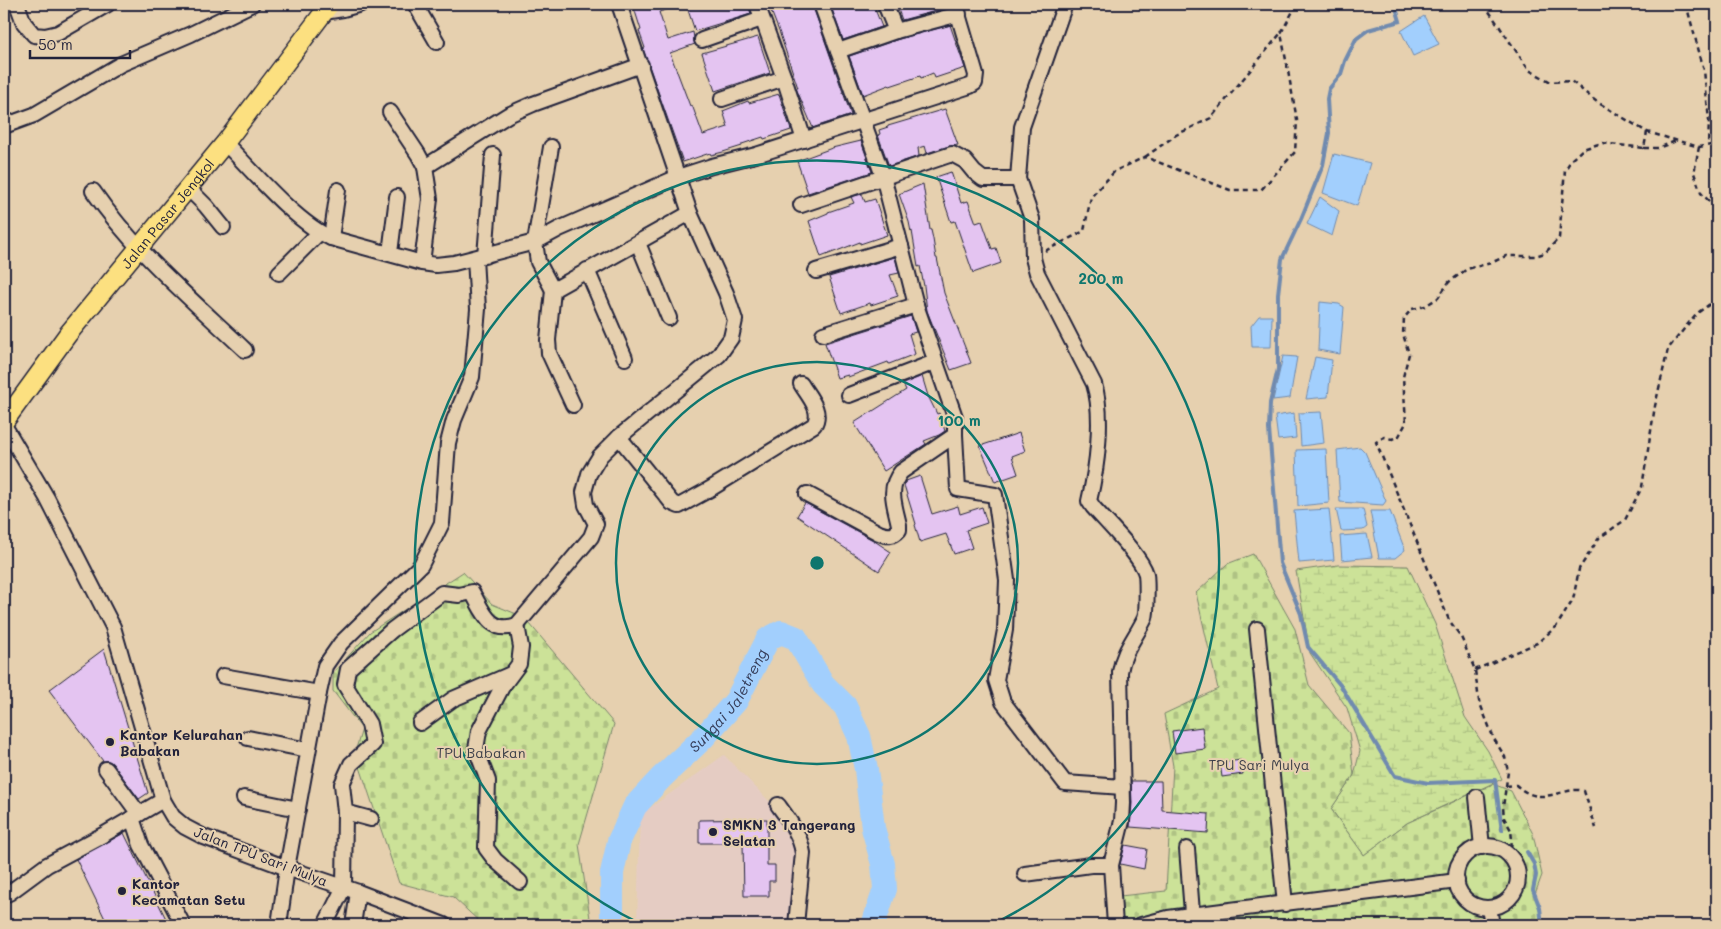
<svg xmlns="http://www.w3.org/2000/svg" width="1721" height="929" font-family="Mali,sans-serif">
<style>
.built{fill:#e5ccc3}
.wetland{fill:url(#wetland-marsh);stroke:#77826a}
.cemetery{fill:url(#cemetery-stones);stroke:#77826a}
.water{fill:#a2cffd;stroke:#6f8aaf}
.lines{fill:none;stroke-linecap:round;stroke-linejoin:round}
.stream{stroke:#6f8aaf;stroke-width:4}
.river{stroke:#a2cffd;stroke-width:24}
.building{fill:#e4c4f1;stroke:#22223b}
.minor-casing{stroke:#22223b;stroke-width:18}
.major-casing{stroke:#22223b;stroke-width:21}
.path{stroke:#22223b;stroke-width:2.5;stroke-dasharray:5 4;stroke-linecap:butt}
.minor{stroke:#e6d0af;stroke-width:14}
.major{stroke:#fce080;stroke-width:18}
.ring{fill:none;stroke:#0f766e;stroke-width:2.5}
.poi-dot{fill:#22223b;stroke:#e6d0af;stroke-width:2}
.labels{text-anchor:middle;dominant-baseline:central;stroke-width:4;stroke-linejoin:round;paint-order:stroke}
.street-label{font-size:14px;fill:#22223b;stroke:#e6d0af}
.poi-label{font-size:14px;font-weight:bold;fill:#22223b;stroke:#e6d0af;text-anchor:start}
.park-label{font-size:14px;fill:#3c3f49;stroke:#e6d0af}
.water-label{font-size:15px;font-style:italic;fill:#353c58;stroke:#e6d0af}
.centre{fill:#0f766e;stroke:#e6d0af;stroke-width:2.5}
.ring-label{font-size:15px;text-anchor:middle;font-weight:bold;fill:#0f766e;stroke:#e6d0af;stroke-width:4;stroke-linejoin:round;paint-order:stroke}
</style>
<defs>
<pattern id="wetland-marsh" width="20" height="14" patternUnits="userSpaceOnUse" patternTransform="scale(1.25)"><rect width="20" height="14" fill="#cce298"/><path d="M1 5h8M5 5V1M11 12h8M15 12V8" fill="none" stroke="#afc284"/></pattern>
<pattern id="cemetery-stones" width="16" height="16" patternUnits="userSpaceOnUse" patternTransform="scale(1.25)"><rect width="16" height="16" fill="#cce298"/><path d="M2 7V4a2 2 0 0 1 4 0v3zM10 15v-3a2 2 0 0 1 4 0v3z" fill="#afc284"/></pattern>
</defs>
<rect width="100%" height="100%" fill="#e6d0af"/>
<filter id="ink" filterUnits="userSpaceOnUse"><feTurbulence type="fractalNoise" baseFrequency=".02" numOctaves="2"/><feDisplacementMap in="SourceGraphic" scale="10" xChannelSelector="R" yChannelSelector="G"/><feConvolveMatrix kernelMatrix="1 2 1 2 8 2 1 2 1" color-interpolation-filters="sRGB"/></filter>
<g filter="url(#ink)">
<!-- built -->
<polygon class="built" points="724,755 771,803 795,850 794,925 637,925 640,815"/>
<!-- wetland -->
<polygon class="wetland" points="1338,565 1408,566 1435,624 1465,717 1488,751 1502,779 1407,823 1364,855 1331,809 1354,775 1360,751 1347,708 1310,653 1296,571"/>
<!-- cemetery -->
<g class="cemetery">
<polygon points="1253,554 1295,629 1309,685 1349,733 1354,775 1331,809 1364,855 1407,823 1493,784 1511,791 1533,834 1542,875 1535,894 1540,908 1542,925 1122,925 1120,896 1166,891 1173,766 1164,714 1218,689 1196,593 1227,564"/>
<polygon points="463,572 492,604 524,617 614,724 579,844 591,925 483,925 453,897 399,883 355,752 362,729 333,691 333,673 370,632"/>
</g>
<!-- water -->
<g class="water">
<polygon points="1424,16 1439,44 1413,56 1401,31"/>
<polygon points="1334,154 1370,163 1357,206 1323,193"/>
<polygon points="1320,197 1339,211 1332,236 1307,224"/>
<polygon points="1320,302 1339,304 1344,307 1340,354 1318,350"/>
<polygon points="1259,316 1272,316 1271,347 1252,347 1251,326"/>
<polygon points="1283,356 1297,357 1290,398 1273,400"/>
<polygon points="1315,357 1332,360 1328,397 1306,399"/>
<polygon points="1321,412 1324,443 1301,446 1299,413"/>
<polygon points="1294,413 1296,438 1278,440 1275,416"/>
<polygon points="1360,447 1365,452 1386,501 1383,505 1340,502 1337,450"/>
<polygon points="1326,449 1329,503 1298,506 1296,450"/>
<polygon points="1329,509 1334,560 1299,563 1294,511"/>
<polygon points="1336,509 1363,509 1367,527 1363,530 1341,531"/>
<polygon points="1370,511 1390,511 1405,550 1395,558 1379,558"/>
<polygon points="1367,534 1372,557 1342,560 1340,536"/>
</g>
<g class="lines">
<!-- stream -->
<g class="stream">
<polyline points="1397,4 1396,8 1400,21 1368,30 1356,39 1345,61 1341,74 1329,89 1327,99 1329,133 1323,165 1301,219 1282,259 1278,294 1278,369 1270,403 1269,429 1280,563 1301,614 1308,647 1341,686 1395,776 1428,783 1495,780 1502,830"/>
<polyline points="1527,852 1534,864 1536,875 1533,890 1540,908 1542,925"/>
</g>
<!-- river -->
<path class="river" id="s1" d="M612 925V873L619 841 635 806 661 778 703 738 736 701 768 639 781 632 796 638 823 684 845 706 859 736 866 769 873 828 883 864 885 889 873 925"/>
</g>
<!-- building -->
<g class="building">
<polygon points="645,4 678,4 678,6 659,12 668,40 693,32 695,44 670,53 690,106 692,105 703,135 728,127 723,111 748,101 749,103 779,94 791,130 764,139 763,137 742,144 742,146 723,152 711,155 710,153 683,162 643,49 645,48 639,31 641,30 634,8"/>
<polygon points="686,4 748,4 751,14 695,31"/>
<polygon points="766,4 812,4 851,115 813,128 796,88 798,88 780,34 770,8 768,9"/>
<polygon points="830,4 873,4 882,27 843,40"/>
<polygon points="896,4 941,4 943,9 902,20"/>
<polygon points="950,25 965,68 935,78 933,73 921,78 920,76 890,86 889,85 863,95 849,56 899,39"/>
<polygon points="758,37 770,73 715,91 702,53"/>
<polygon points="945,109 958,145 949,146 927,153 925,146 918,148 919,156 889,166 878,135 880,134 879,130 888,127 888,126"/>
<polygon points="861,141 872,172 808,193 797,161 832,148"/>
<polygon points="951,172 961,203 968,201 976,223 982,221 992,249 996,248 1001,263 973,273 955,221 951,222 936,177"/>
<polygon points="923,184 930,230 931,230 933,239 936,258 937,258 944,293 971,363 951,370 927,311 924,286 920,266 918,267 912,231 911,232 909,222 899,194"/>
<polygon points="862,194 865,202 875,199 887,235 860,244 860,242 821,257 809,221 828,213 828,212 854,203 851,197"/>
<polygon points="895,257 899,273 890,275 898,296 871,305 870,303 841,313 829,277"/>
<polygon points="911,316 916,332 909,334 915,354 889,364 888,362 848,377 848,375 837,378 825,343"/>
<polygon points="922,376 928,396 937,414 939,413 945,431 939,435 924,441 926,444 884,471 854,423 906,390 903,384"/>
<polygon points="1019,433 1025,451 1012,456 1018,474 995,482 980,446"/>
<polygon points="920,476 932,514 958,506 960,514 982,507 987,523 966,530 972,548 954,554 946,534 920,542 915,525 916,524 904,485 906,481"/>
<polygon points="805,503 873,540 891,552 879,571 797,516"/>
<polygon points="104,649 148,793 139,799 113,764 109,761 103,761 49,690"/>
<polygon points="1202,727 1205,749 1175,753 1172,731"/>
<polygon points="1241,760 1243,774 1222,777 1220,763"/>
<polygon points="1131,781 1161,781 1162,810 1209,814 1208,833 1130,827 1132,803"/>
<polygon points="767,819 767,865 775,865 775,881 769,881 769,896 744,896 743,843 699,843 699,820"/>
<polygon points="124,833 169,925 108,925 76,859"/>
<polygon points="1125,845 1147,849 1144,869 1120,864"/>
</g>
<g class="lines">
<!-- minor casing -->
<g class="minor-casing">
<g id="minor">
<polyline points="17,4 24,23 34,35 45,36 58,33 108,4"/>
<polyline points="415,4 437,42"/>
<polyline points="757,4 784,78 804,140"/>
<polyline points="821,4 883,176 916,305 955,417 955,435 958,489 995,495 1007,580 1005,630 996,680 1003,702 1065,783 1123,787"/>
<polyline points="885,4 896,31"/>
<path d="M1065 4 1022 127 1018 179 1032 219 1033 258 1037 273 1094 384C1104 416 1097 468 1089 501L1093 507C1107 523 1141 556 1146 574 1147 581 1147 613 1145 618 1136 637 1123 651 1120 672L1123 803 1122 821 1111 865 1115 925"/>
<polyline points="324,12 343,9 361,4"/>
<polyline points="702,40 762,19"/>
<polyline points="838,51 896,31 959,14"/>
<polyline points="722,99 784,78"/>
<polyline points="390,112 418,154 425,167"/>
<polyline points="4,126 34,115 121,64 191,34 252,4"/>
<path d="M225 143C253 171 296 223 331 238L422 263 436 265 454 263 535 242 559 229 678 177 712 166 756 155 970 86 975 83 976 75 955 4"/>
<polyline points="551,147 535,242 538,262 553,290"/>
<polyline points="188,188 206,206 223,227"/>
<path d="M93 191C135 252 191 299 245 350"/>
<polyline points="801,205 952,154 965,161 974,172 983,179 1018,179"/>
<polyline points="331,238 338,190"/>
<polyline points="638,243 669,318"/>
<polyline points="390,253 397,197"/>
<polyline points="485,256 493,155"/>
<polyline points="422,263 430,199 425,167 508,115 533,104 641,65"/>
<polyline points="587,270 625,358"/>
<polyline points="816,271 901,246"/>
<polyline points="279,273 319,233"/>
<polyline points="823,334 916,305"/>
<polyline points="849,395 935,362"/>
<polyline points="573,405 549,353 548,340 553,290 690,213"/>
<polyline points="4,425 47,498 113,627 163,800 173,817 185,827 204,837 287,868 358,892 444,925"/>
<path d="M619 437 672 503 679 506 710 489 814 425C823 411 808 396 801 384"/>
<path d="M807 494 879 533C887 536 893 537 899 530V525C895 505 887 489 901 472L955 435"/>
<polyline points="517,625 521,647 519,664 502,687 479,731 476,749 488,781 486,848 495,860 520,882"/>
<polyline points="1257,629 1285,904"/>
<polyline points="223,676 319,693"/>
<polyline points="420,723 453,699 511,674"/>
<polyline points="248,738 308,750"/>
<polyline points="106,769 139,814"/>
<polyline points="1477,797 1482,847"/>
<polyline points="244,798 298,809"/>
<path d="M778 805C789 820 800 834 803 853L796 925"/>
<polyline points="345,812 371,819"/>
<polyline points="132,818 141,845 183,925"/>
<circle cx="1487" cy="877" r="31"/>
<polyline points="1187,849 1193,925"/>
<polyline points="1025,874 1091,865 1111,865"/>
<polyline points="4,895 9,893 47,865 103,835 163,800"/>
<polyline points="1489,908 1492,925"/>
<polyline points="279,925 287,868 319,693 325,666 341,643 421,565 442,523 448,443 454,420 472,377 478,309 475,258"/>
<path d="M325 925 344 887 345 812 342 784 351 764 373 744 369 724 345 685 348 669 392 630 442 593 459 595 472 592C483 611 490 635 517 625L591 537 596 524 586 505 584 492 589 474 600 456 619 437 719 355 731 338 735 320 726 293 690 213 619 4"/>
<polyline points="353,925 358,892"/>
<polyline points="1141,925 1168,918 1457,881"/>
</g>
</g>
<!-- major casing -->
<g class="major-casing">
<g id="major">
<path id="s2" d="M4 422 68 334 225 143 330 4"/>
</g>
</g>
<!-- path -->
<g class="path">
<polyline points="1484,4 1529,70 1551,82 1571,81 1597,102 1647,132 1699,147 1717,144"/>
<polyline points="1686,4 1704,70 1709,121 1708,145"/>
<polyline points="1699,147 1694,173 1701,193 1717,209"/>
<polyline points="1644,148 1658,148 1676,141"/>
<polyline points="1145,157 1176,135 1211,118 1280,34"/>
<polyline points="1045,251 1084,231 1091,197 1115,171 1145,157 1230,190 1261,190 1295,152 1297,120 1281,33 1297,4"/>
<polyline points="1475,670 1537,643 1556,627 1573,600 1579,569 1599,538 1625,520 1642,487 1655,406 1668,349 1696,314 1717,299"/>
<path d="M1506 786 1516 785C1533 800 1544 797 1564 792 1572 790 1577 789 1584 791L1596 828"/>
<polyline points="1510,856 1512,840 1511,830 1504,818 1503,807 1508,772 1505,757 1494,739 1479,701 1475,670 1461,637 1449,620 1376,442 1384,437 1392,439 1399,436 1406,423 1403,377 1409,354 1403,334 1404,318 1412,309 1425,306 1438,298 1449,282 1467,269 1491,263 1506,256 1535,256 1545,253 1559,238 1565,170 1572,159 1583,149 1602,143 1644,148 1647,132"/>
</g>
<!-- minor -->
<use href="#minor" class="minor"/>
<!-- major -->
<use href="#major" class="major"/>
</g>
</g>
<!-- distance rings -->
<g class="ring">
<circle cx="817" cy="563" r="201"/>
<path d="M641 924A402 402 0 1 1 993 924"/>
</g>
<!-- markers -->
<g class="poi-dot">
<circle cx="110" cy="742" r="5"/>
<circle cx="713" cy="832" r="5"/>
<circle cx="122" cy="891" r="5"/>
</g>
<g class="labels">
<!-- street labels -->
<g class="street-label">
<text stroke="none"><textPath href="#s2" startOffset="265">Jalan Pasar Jengkol</textPath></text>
<text transform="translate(261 856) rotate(21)">Jalan TPU Sari Mulya</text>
</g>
<!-- poi labels -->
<g class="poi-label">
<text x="120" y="734">Kantor Kelurahan<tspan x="120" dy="16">Babakan</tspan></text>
<text x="723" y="824">SMKN 3 Tangerang<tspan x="723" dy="16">Selatan</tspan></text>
<text x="132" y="883">Kantor<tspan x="132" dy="16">Kecamatan Setu</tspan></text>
</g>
<!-- park labels -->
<g class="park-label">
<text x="481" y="752">TPU Babakan</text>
<text x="1259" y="764">TPU Sari Mulya</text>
</g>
<!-- water labels -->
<g class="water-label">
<text stroke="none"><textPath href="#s1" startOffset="265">Sungai Jaletreng</textPath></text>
</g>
</g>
<circle cx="817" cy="563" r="8" class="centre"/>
<g class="ring-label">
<text x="1101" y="284">200 m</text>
<text x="959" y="426">100 m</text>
</g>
<!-- margin -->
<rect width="1721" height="929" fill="none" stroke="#e6d0af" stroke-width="20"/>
<rect x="10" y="10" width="1701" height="909" fill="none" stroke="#22223b" stroke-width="2" filter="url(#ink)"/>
<!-- scale -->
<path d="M30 50v8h100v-8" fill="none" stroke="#22223b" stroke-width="2.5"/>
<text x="38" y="50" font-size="15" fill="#22223b" stroke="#e6d0af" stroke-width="4" paint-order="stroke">50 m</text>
</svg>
